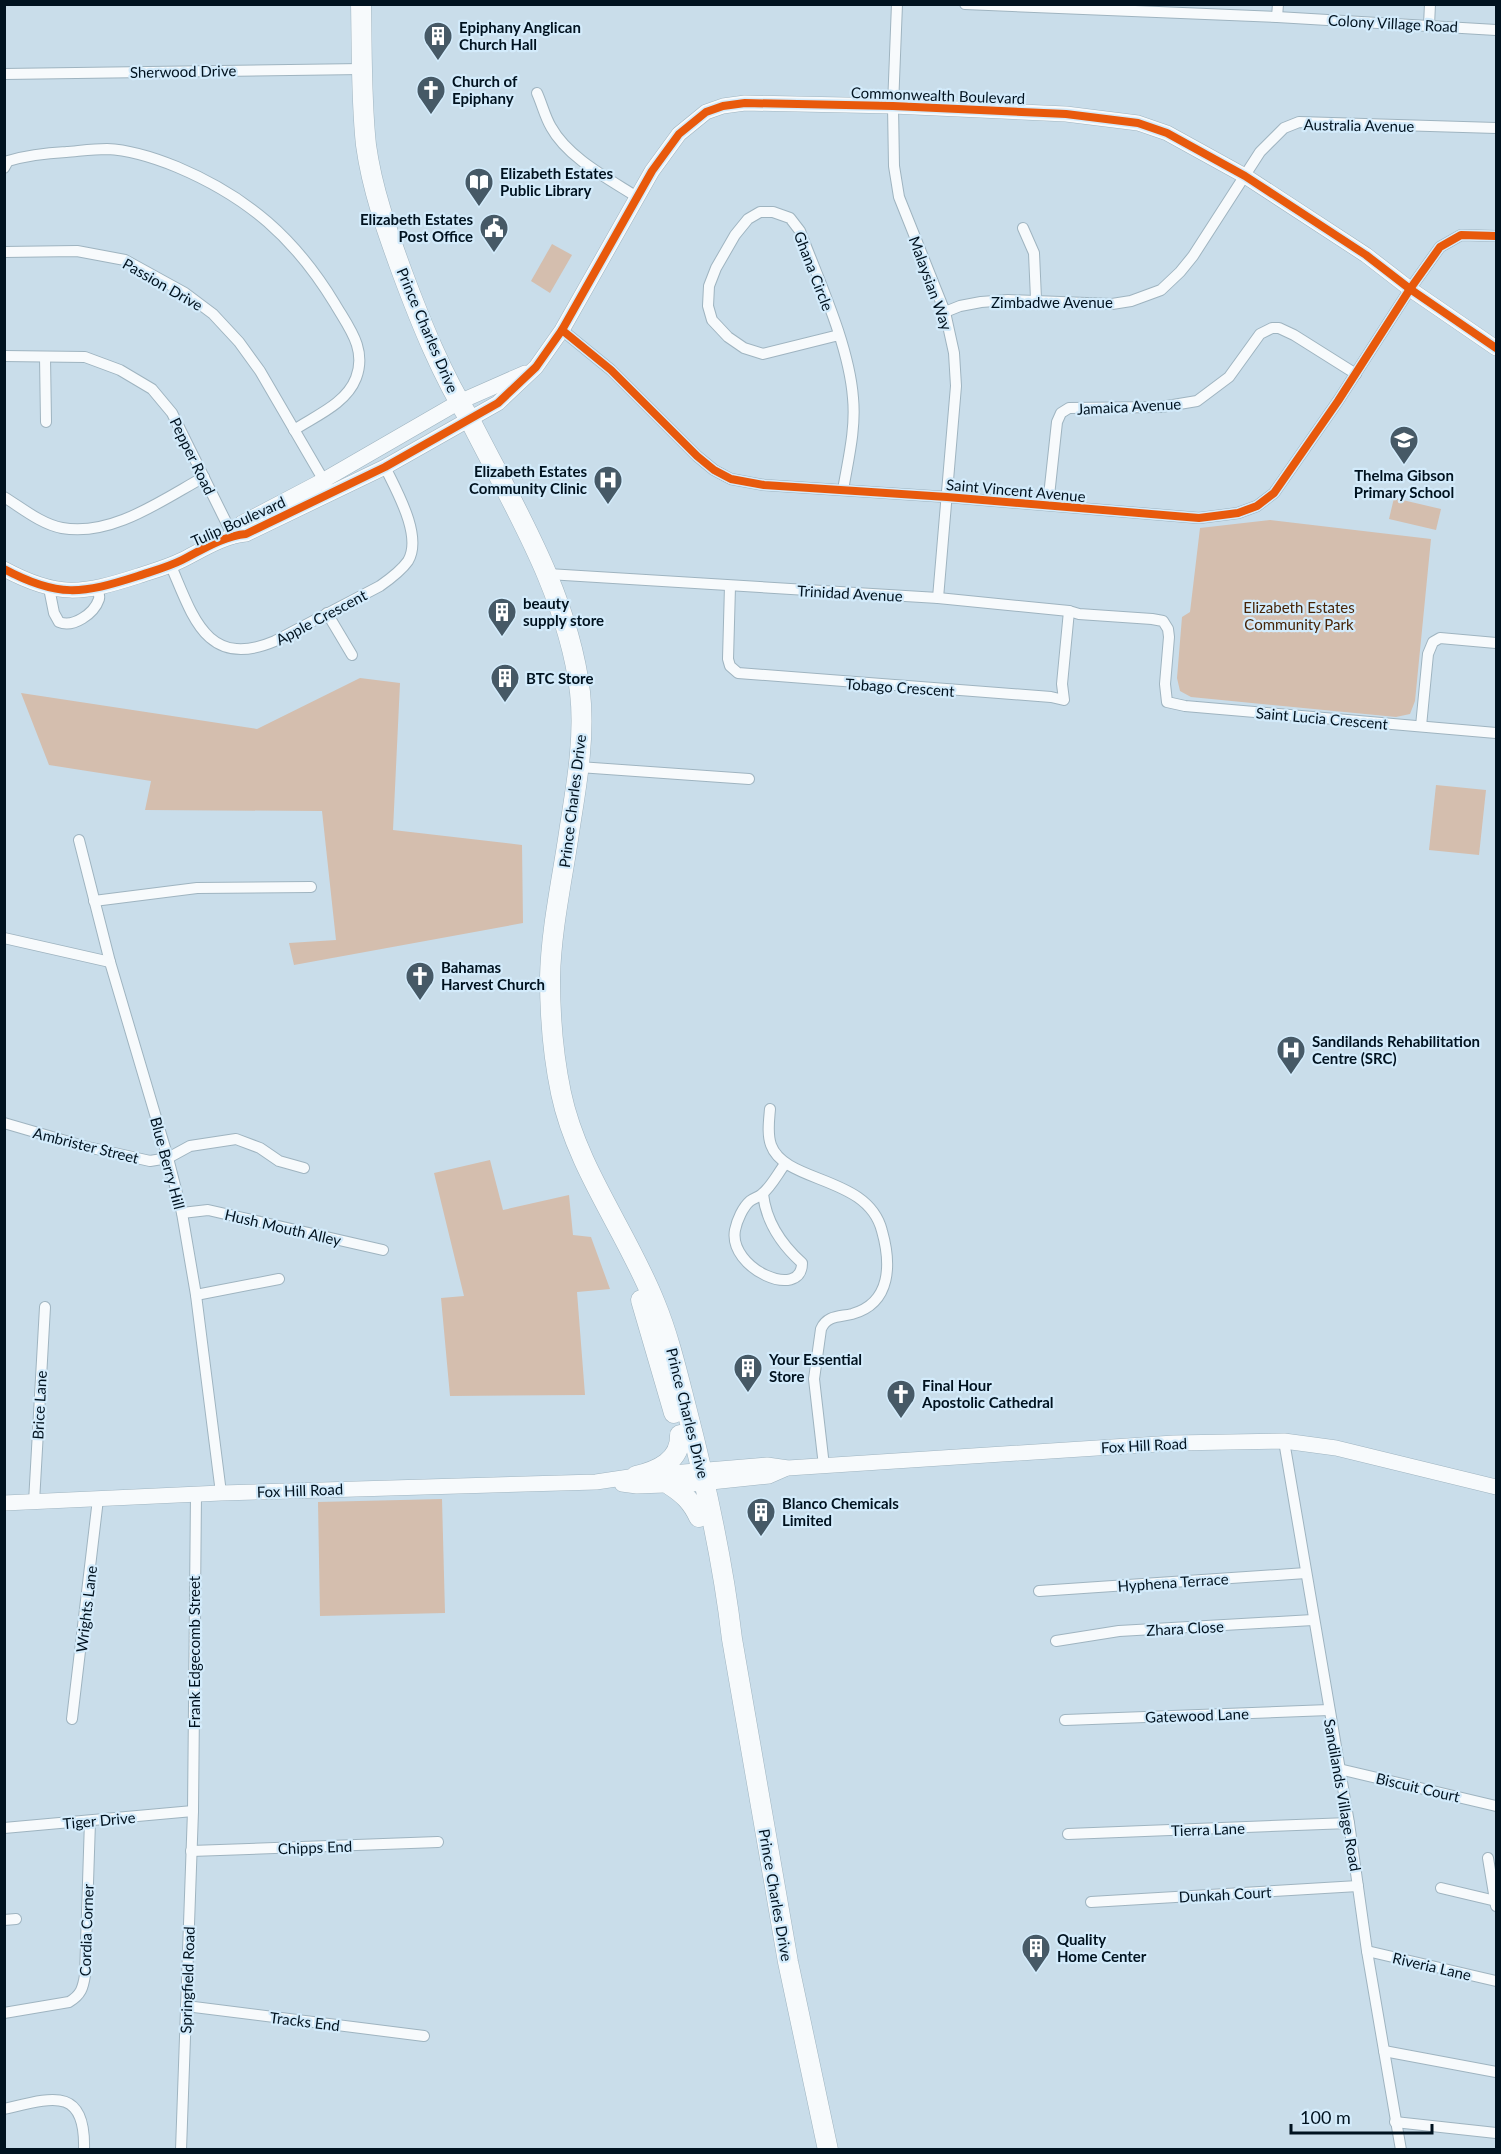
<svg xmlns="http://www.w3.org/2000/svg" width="1501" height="2154" font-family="Lato,sans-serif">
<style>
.green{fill:#d4beae}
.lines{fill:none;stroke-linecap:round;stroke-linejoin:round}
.street-casing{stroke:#9fb4c0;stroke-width:12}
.secondary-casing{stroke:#9fb4c0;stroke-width:16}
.highway-casing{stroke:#9fb4c0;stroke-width:21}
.street{stroke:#f7fafc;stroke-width:10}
.secondary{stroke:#f7fafc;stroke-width:15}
.highway{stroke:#f7fafc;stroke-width:20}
.cycleway-casing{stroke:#d3ebfb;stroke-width:11}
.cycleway{stroke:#e8590c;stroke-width:8}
.labels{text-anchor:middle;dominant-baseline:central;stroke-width:4.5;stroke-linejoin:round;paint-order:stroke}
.street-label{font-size:15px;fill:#00121f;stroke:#d3ebfb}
.poi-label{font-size:15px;font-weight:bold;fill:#00121f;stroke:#d3ebfb;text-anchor:start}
.park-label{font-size:15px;fill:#462305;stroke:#d3ebfb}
</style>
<rect width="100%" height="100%" fill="#c9ddea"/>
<!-- green -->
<g class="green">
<polygon points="552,244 572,255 550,293 531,281"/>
<polygon points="1394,498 1441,509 1436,530 1389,519"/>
<polygon points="1270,520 1431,539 1415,701 1410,714 1396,717 1191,697 1180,691 1177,678 1182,617 1190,612 1200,528"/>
<polygon points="360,678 400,683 393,830 522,845 523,923 294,965 289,943 336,940 322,811 145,810 151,781 49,765 21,693 257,729"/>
<polygon points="1436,785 1486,790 1479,855 1429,850"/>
<polygon points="490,1160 503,1210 569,1195 573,1235 591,1237 610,1289 577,1292 585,1395 450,1396 441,1298 464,1296 434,1173"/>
<polygon points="442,1499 445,1613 320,1616 318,1502"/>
</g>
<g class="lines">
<!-- street casing -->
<g class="street-casing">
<g id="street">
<polyline points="897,4 893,106 894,166 899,197 945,312 954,353 956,386 938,598"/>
<polyline points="965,4 1277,17 1496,30"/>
<polyline points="1277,17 1278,4"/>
<polyline points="1429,25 1430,4"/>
<polyline points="4,74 362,69"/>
<path d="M537 93C542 104 545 117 551 127 568 158 609 179 637 197"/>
<path d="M4 168 8 161C28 155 46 153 66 152 79 151 93 149 107 149 131 150 155 158 177 167 248 197 295 238 335 304 349 328 367 349 356 378 346 404 315 416 294 430"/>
<polyline points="1023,228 1034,253 1036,299"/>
<polyline points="4,252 77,251 125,260 185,293 213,314 239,342 260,371 327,486"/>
<polyline points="945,312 960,306 981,302 1008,300 1112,304 1131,301 1161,290 1180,272 1193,256 1260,152 1284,128 1299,122 1496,128"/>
<polyline points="562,330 611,370 697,456 714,470 731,479 764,485 947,497 1199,518 1238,513 1257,506 1274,493 1338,401 1410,289 1440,247 1461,235 1496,236"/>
<path d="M839 335 763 354 744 348 728 337 712 320 708 306 709 286 716 268 735 235 748 219 760 212H773L790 218 800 231C819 281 849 345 853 398 856 429 848 460 843 490"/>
<polyline points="4,356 85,357 120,370 152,389 172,413 233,536"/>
<polyline points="45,357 46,422"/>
<path d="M4 497C22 508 41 524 62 528 112 537 162 500 204 477"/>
<polyline points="1048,505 1057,422 1061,413 1069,408 1161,407 1197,401 1229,377 1260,334 1272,328 1279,328 1294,335 1356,374"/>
<path d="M171 566C193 617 207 670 275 641L380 586C390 579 401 571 408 561 423 536 396 490 385 467"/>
<polyline points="548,574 938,598 1069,611 1079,614 1152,619 1163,621 1168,629 1169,637 1165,684 1167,702 1185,706 1496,733"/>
<polyline points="730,586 728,659 730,666 738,673 1051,697 1064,700 1062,684 1069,611"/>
<path d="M49 588 54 613 59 622C73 628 94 614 99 599 100 596 98 592 98 589"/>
<polyline points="327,613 352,655"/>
<polyline points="1421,726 1428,654 1433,642 1440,638 1496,643"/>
<polyline points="579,767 749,779"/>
<polyline points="79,840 110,962 168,1158 182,1213 196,1295 221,1493"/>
<polyline points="94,901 197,888 311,887"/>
<polyline points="4,938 110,962"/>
<path d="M770 1109C769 1121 767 1134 771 1145 785 1184 868 1175 882 1231 891 1263 892 1303 852 1314 840 1317 827 1315 821 1329L814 1379 824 1466"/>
<polyline points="4,1123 83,1146 150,1161 168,1158 190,1146 236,1139 260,1148 279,1161 304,1168"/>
<path d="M763 1194C766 1221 782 1245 802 1263 802 1301 728 1269 735 1230 737 1220 743 1207 750 1201 754 1198 759 1197 762 1194 771 1187 778 1173 785 1164"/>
<polyline points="182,1213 208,1210 383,1250"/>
<polyline points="196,1295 279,1279"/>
<polyline points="1284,1441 1349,1823 1367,1951 1401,2150"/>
<polyline points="34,1502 45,1307"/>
<polyline points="1039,1591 1306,1573"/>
<polyline points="1056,1641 1119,1631 1313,1620"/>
<polyline points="72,1719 98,1499"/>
<polyline points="1065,1720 1329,1710"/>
<polyline points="1339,1769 1496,1806"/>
<polyline points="4,1828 193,1811"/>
<polyline points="1068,1834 1349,1823"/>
<polyline points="191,1851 438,1842"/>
<polyline points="1488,1858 1496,1906"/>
<polyline points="1441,1888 1496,1901"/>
<polyline points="1091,1902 1358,1886"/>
<polyline points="4,1920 16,1919"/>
<polyline points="1367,1951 1496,1981"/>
<polyline points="186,2006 424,2036"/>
<path d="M4 2013 69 2002C81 1995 83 1988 85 1975L90 1821"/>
<polyline points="1384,2051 1496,2072"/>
<path d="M4 2109C51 2098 86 2085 84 2150"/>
<polyline points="1395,2122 1496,2133"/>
<polyline points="181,2150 193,1811 196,1494"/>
</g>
</g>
<!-- secondary casing -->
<g class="secondary-casing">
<g id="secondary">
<polyline points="233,536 242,523 324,480 459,402 525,373"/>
<path d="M4 569C58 598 82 594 138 576 153 571 168 567 182 560 202 550 223 536 246 534L385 467 498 403 536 367 562 330 652 171 679 134 706 112 723 106 745 103 893 106 1066 114 1138 123 1167 133 1245 176 1366 255 1410 289 1496 348"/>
<polyline points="622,1484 637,1486 692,1484 769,1476 785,1469"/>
<polyline points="4,1503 221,1493 596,1482 636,1476 767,1465 788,1468 1174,1443 1284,1441 1336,1448 1496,1487"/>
</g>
</g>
<!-- highway casing -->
<g class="highway-casing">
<g id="highway">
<path d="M361 4C362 51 361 99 366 145 372 189 387 231 402 272 421 323 442 375 470 420 514 507 568 594 580 692 585 736 577 782 570 826 563 876 551 928 550 978 550 1017 553 1055 561 1093 577 1169 627 1232 655 1303 669 1337 677 1372 686 1407 706 1484 723 1561 732 1639L788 1962 828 2150"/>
<polyline points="641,1300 674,1413"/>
<path d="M636 1476C657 1471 681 1461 680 1435"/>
<path d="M670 1485C684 1494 692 1502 699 1517"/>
</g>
</g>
<!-- street -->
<use href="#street" class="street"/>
<!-- secondary -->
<use href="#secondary" class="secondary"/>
<!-- highway -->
<use href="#highway" class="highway"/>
<!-- cycleway casing -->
<g class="cycleway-casing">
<g id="cycleway">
<polyline points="562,330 611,370 697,456 714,470 731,479 764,485 947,497 1199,518 1238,513 1257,506 1274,493 1338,401 1410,289 1440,247 1461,235 1496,236"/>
<path d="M4 569C58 598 82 594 138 576 153 571 168 567 182 560 202 550 223 536 246 534L385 467 498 403 536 367 562 330 652 171 679 134 706 112 723 106 745 103 893 106 1066 114 1138 123 1167 133 1245 176 1366 255 1410 289 1496 348"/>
</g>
</g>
<!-- cycleway -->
<use href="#cycleway" class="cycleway"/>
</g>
<!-- icons -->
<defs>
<g id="building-pin" transform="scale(1.5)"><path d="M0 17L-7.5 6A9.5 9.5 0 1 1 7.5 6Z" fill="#465966" stroke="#d3ebfb"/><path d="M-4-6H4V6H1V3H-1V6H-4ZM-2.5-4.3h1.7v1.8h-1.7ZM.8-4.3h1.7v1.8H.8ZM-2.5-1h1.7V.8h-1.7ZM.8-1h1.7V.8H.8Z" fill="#fff"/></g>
<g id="church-pin" transform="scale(1.5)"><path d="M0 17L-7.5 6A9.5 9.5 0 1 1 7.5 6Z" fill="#465966" stroke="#d3ebfb"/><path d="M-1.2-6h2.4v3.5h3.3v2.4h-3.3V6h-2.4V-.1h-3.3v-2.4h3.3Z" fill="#fff"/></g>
<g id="library-pin" transform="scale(1.5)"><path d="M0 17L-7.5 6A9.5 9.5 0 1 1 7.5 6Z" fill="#465966" stroke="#d3ebfb"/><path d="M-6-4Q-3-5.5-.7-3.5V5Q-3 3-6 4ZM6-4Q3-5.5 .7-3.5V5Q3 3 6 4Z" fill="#fff"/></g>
<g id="civic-pin" transform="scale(1.5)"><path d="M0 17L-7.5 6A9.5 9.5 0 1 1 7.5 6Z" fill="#465966" stroke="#d3ebfb"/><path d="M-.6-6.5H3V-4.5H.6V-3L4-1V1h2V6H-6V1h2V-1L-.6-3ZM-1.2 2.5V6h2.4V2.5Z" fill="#fff"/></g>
<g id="school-pin" transform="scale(1.5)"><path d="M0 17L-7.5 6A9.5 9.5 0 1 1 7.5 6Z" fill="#465966" stroke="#d3ebfb"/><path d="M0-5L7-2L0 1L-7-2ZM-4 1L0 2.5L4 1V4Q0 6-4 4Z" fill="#fff"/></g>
<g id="hospital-pin" transform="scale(1.5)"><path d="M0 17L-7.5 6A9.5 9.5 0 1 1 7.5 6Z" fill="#465966" stroke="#d3ebfb"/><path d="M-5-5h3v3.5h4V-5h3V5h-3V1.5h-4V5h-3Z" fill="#fff"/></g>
</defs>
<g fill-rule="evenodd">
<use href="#building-pin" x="438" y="36"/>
<use href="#church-pin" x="431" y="90"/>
<use href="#library-pin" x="479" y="182"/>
<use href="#civic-pin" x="494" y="228"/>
<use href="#school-pin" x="1404" y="440"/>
<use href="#hospital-pin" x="608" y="480"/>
<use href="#building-pin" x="502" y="612"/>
<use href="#building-pin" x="505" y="678"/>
<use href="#church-pin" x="420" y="976"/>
<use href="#hospital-pin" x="1291" y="1050"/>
<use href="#building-pin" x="748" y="1368"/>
<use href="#church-pin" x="901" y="1394"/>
<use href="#building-pin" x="761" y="1512"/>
<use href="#building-pin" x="1036" y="1948"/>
</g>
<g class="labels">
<!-- street labels -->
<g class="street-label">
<text transform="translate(1393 23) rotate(3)">Colony Village Road</text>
<text transform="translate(183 71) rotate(-1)">Sherwood Drive</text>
<text transform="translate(938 95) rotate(2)">Commonwealth Boulevard</text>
<text transform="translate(1359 125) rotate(1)">Australia Avenue</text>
<text transform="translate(814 271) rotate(69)">Ghana Circle</text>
<text transform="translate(931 283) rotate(70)">Malaysian Way</text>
<text transform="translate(163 284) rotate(30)">Passion Drive</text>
<text x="1052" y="302">Zimbadwe Avenue</text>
<text transform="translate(428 330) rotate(67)">Prince Charles Drive</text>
<text transform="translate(1129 406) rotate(-3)">Jamaica Avenue</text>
<text transform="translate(193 456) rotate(64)">Pepper Road</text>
<text transform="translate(1016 490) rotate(5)">Saint Vincent Avenue</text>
<text transform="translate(238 521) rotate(-24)">Tulip Boulevard</text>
<text transform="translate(850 593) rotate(3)">Trinidad Avenue</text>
<text transform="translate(321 617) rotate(-28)">Apple Crescent</text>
<text transform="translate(900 687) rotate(4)">Tobago Crescent</text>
<text transform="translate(1322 718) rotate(5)">Saint Lucia Crescent</text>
<text transform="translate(572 801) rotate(-83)">Prince Charles Drive</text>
<text transform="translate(86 1145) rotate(14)">Ambrister Street</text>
<text transform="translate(168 1163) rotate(75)">Blue Berry Hill</text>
<text transform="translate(283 1227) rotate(13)">Hush Mouth Alley</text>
<text transform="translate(39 1405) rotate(-87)">Brice Lane</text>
<text transform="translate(688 1413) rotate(76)">Prince Charles Drive</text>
<text transform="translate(1144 1445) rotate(-3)">Fox Hill Road</text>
<text transform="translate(300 1490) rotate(-2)">Fox Hill Road</text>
<text transform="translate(1173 1582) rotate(-4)">Hyphena Terrace</text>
<text transform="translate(86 1609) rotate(-83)">Wrights Lane</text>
<text transform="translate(1185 1628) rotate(-3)">Zhara Close</text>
<text transform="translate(194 1652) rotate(-90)">Frank Edgecomb Street</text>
<text transform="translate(1197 1715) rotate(-2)">Gatewood Lane</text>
<text transform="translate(1418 1787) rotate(13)">Biscuit Court</text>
<text transform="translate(1343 1795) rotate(80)">Sandilands Village Road</text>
<text transform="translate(99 1820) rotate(-5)">Tiger Drive</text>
<text transform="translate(1208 1829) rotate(-2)">Tierra Lane</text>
<text transform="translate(315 1847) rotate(-2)">Chipps End</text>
<text transform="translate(1225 1894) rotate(-3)">Dunkah Court</text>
<text transform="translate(776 1895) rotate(80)">Prince Charles Drive</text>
<text transform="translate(86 1930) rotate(-88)">Cordia Corner</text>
<text transform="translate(1432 1966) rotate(13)">Riveria Lane</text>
<text transform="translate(187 1980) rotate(-88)">Springfield Road</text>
<text transform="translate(305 2021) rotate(7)">Tracks End</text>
</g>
<!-- poi labels -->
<g class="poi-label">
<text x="459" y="27">Epiphany Anglican<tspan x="459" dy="17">Church Hall</tspan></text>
<text x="452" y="81">Church of<tspan x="452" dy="17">Epiphany</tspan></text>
<text x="500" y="173">Elizabeth Estates<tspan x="500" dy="17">Public Library</tspan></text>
<text x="473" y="219" text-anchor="end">Elizabeth Estates<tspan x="473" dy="17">Post Office</tspan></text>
<text x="587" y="471" text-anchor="end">Elizabeth Estates<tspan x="587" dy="17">Community Clinic</tspan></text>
<text x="1404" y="475" text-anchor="middle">Thelma Gibson<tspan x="1404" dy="17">Primary School</tspan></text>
<text x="523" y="603">beauty<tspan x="523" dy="17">supply store</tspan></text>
<text x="526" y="678">BTC Store</text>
<text x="441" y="967">Bahamas<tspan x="441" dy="17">Harvest Church</tspan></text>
<text x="1312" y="1041">Sandilands Rehabilitation<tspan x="1312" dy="17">Centre (SRC)</tspan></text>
<text x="769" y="1359">Your Essential<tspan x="769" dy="17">Store</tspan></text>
<text x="922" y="1385">Final Hour<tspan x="922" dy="17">Apostolic Cathedral</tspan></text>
<text x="782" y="1503">Blanco Chemicals<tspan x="782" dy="17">Limited</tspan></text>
<text x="1057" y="1939">Quality<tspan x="1057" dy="17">Home Center</tspan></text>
</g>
<!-- park labels -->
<g class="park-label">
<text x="1299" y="607">Elizabeth Estates<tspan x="1299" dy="17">Community Park</tspan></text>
</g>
</g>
<!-- border -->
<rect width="1501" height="2154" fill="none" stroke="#00121f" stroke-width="12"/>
<!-- scale -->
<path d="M1291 2124v9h141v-9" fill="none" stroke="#00121f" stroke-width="3"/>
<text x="1300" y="2124" font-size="18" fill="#00121f" stroke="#d3ebfb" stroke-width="4.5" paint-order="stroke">100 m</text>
</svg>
